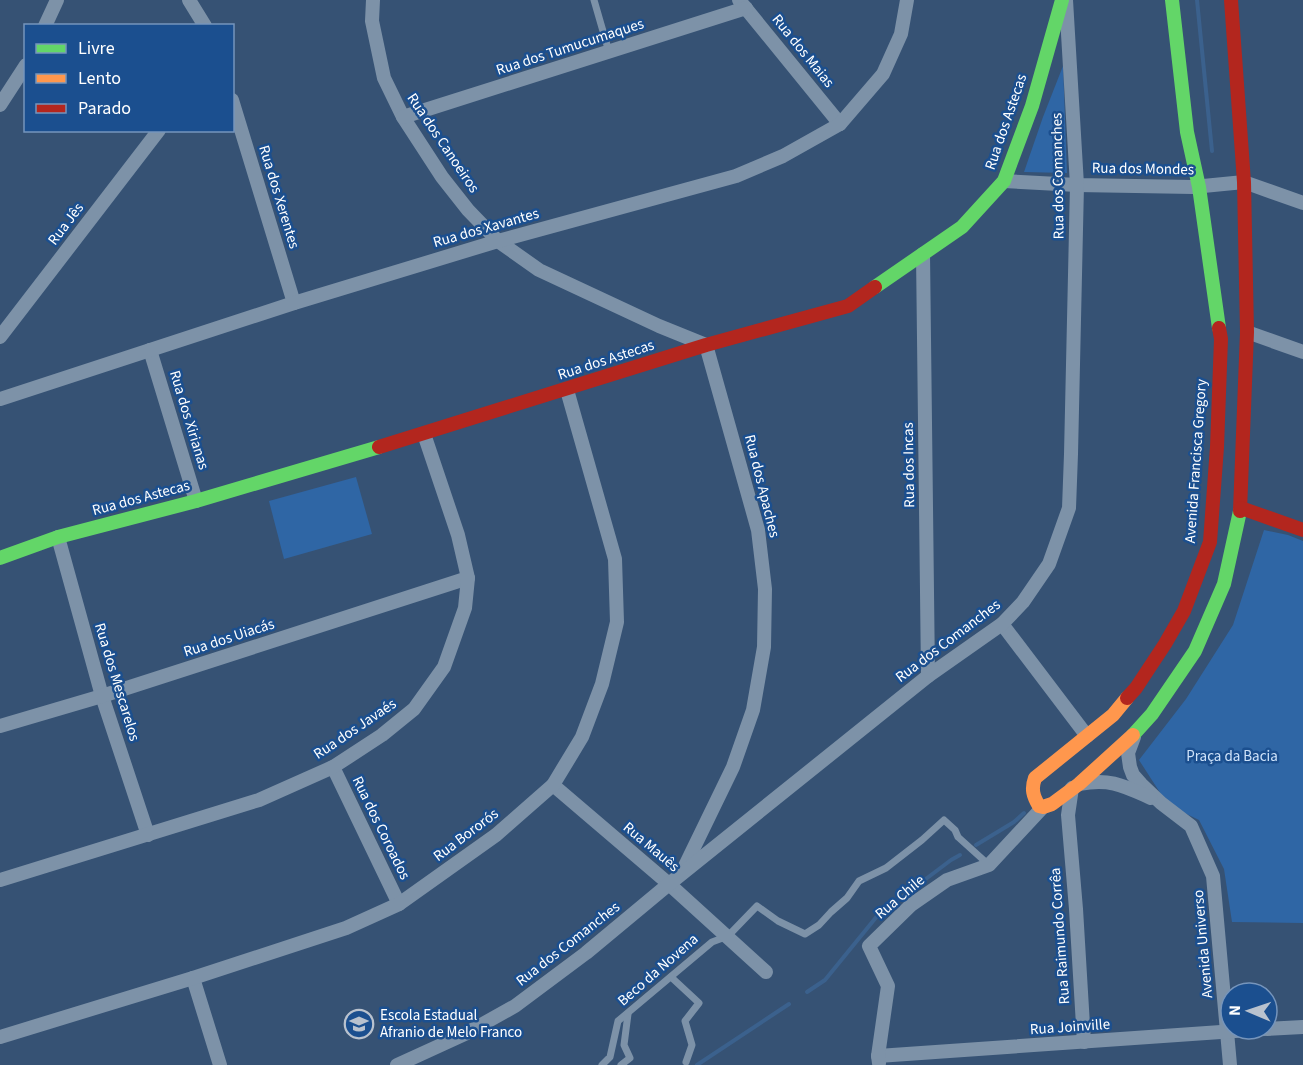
<svg xmlns="http://www.w3.org/2000/svg" width="1303" height="1065" font-family="'Source Sans 3',sans-serif">
<style>
.green{fill:#2f66a5}
.lines{fill:none;stroke-linecap:round;stroke-linejoin:round}
.stream{stroke:#3b618d;stroke-width:4}
.lane{stroke:#7d92a8;stroke-width:7}
.street{stroke:#7d92a8;stroke-width:14}
.fast{stroke:#63d668;stroke-width:14}
.slow{stroke:#ff974d;stroke-width:14}
.jam{stroke:#b3261e;stroke-width:14}
.labels{text-anchor:middle;dominant-baseline:central;stroke-width:5;stroke-linejoin:round;paint-order:stroke}
.street-label{font-size:15px;fill:#fff;stroke:#1b4f8f}
.park-label{font-size:15px;fill:#cfe3fa;stroke:#1b4f8f}
.poi-label{font-size:15px;fill:#fff;stroke:#1b4f8f;text-anchor:start}
</style>
<rect width="100%" height="100%" fill="#365274"/>
<!-- green -->
<g class="green">
<polygon points="1063,66 1067,173 1024,172 1043,117"/>
<polygon points="356,477 372,534 284,559 269,501"/>
<polygon points="1264,530 1288,535 1303,541 1303,923 1232,922 1224,869 1199,820 1168,805 1139,760 1186,699 1233,625"/>
</g>
<g class="lines">
<!-- stream -->
<g class="stream">
<polyline points="1197,0 1212,151"/>
<polyline points="976,845 1014,822 1024,813"/>
<polyline points="807,992 825,980 878,915 951,860 960,855"/>
<polyline points="697,1065 789,1004"/>
</g>
<!-- lane -->
<g class="lane">
<polyline points="594,0 609,52"/>
<polyline points="671,977 699,1003 685,1021 692,1045 686,1062"/>
<polyline points="602,1065 610,1057 618,1021 712,942 728,936 757,906 778,921 805,934 819,925 831,912 847,898 859,881 886,868 922,840 944,820 955,830 958,837 989,865"/>
<polyline points="621,1065 630,1058 624,1045 628,1014"/>
</g>
<!-- street -->
<g class="street">
<polyline points="189,0 205,26"/>
<polyline points="373,0 372,21 384,78 403,117 442,177 468,210 498,241 539,270 659,326 706,345 758,530 765,589 764,647 753,710 733,767 683,870"/>
<polyline points="739,0 840,124"/>
<polyline points="45,26 57,0"/>
<polyline points="232,100 294,303"/>
<polyline points="0,105 26,65"/>
<polyline points="403,117 746,8"/>
<polyline points="1004,181 1077,185 1193,187 1244,182 1303,203"/>
<polyline points="923,254 928,676"/>
<polyline points="1247,332 1303,352"/>
<polyline points="0,337 159,130"/>
<polyline points="150,350 196,501"/>
<polyline points="0,399 294,303 498,241 736,176 783,156 840,124 883,74 901,34 907,0"/>
<polyline points="58,537 102,696 148,835"/>
<polyline points="1002,624 1087,736"/>
<polyline points="0,726 102,696 468,578"/>
<polyline points="1134,737 1128,753 1130,767 1133,775 1141,784 1161,803 1191,826 1213,876 1230,1065"/>
<polyline points="333,767 399,904"/>
<path d="M1080 784C1110 778 1124 786 1151 798"/>
<polyline points="553,785 669,884 766,972"/>
<polyline points="1072,788 1068,815 1076,909 1084,1042"/>
<polyline points="0,880 259,800 333,767 382,735 414,709 444,667 465,608 468,578 458,535 424,434"/>
<polyline points="193,978 220,1065"/>
<polyline points="1267,1029 1303,1027"/>
<polyline points="0,1037 193,978 346,928 399,904 496,835 553,785 582,737 602,684 617,622 615,559 567,390"/>
<polyline points="878,1056 1264,1029"/>
<polyline points="879,1063 878,1056 888,986 869,946 911,905 947,880 989,865 1043,807"/>
<polyline points="397,1065 465,1034 515,1006 586,953 669,884 928,676 1002,624 1023,602 1049,564 1069,508 1071,454 1077,185 1066,0"/>
</g>
<!-- fast -->
<g class="fast">
<polyline points="1172,0 1187,132 1199,187 1219,328"/>
<polyline points="875,287 962,227 1004,181 1032,106 1062,0"/>
<polyline points="0,558 58,537 196,501 379,447"/>
<polyline points="1133,735 1152,714 1195,651 1224,584 1240,511"/>
</g>
<!-- slow -->
<path class="slow" d="M1127 698 1113 715 1035 778C1031 789 1033 796 1039 806L1043 807 1052 804 1079 784 1133 735"/>
<!-- jam -->
<g class="jam">
<polyline points="1231,0 1244,182 1247,332 1240,511"/>
<polyline points="379,447 706,345 848,306 875,287"/>
<polyline points="1241,508 1303,530"/>
<polyline points="1127,698 1136,688 1165,644 1184,611 1210,542 1217,447 1221,339 1219,328"/>
</g>
</g>
<!-- icons -->
<defs>
<g id="school-ring" transform="scale(1.5)"><circle r="9.5" fill="#1b4f8f" stroke="#b9c2ce" stroke-width="1.5"/><path d="M0-5L7-2L0 1L-7-2ZM-4 1L0 2.5L4 1V4Q0 6-4 4Z" fill="#b9c2ce"/></g>
</defs>
<g fill-rule="evenodd">
<use href="#school-ring" x="359" y="1024"/>
</g>
<g class="labels">
<!-- street labels -->
<g class="street-label">
<text transform="translate(570 47) rotate(-18)">Rua dos Tumucumaques</text>
<text transform="translate(803 51) rotate(51)">Rua dos Maias</text>
<text transform="translate(1006 122) rotate(-71)">Rua dos Astecas</text>
<text transform="translate(443 143) rotate(56)">Rua dos Canoeiros</text>
<text transform="translate(1143 169) rotate(1)">Rua dos Mondes</text>
<text transform="translate(1058 176) rotate(-91)">Rua dos Comanches</text>
<text transform="translate(279 197) rotate(73)">Rua dos Xerentes</text>
<text transform="translate(66 224) rotate(-53)">Rua Jês</text>
<text transform="translate(486 228) rotate(-16)">Rua dos Xavantes</text>
<text transform="translate(606 360) rotate(-18)">Rua dos Astecas</text>
<text transform="translate(189 420) rotate(73)">Rua dos Xirianas</text>
<text transform="translate(1196 461) rotate(-86)">Avenida Francisca Gregory</text>
<text transform="translate(909 465) rotate(-91)">Rua dos Incas</text>
<text transform="translate(762 486) rotate(76)">Rua dos Apaches</text>
<text transform="translate(141 498) rotate(-15)">Rua dos Astecas</text>
<text transform="translate(229 638) rotate(-18)">Rua dos Uiacás</text>
<text transform="translate(948 641) rotate(-37)">Rua dos Comanches</text>
<text transform="translate(117 682) rotate(73)">Rua dos Mescarelos</text>
<text transform="translate(355 729) rotate(-34)">Rua dos Javaés</text>
<text transform="translate(381 828) rotate(64)">Rua dos Coroados</text>
<text transform="translate(466 835) rotate(-37)">Rua Bororós</text>
<text transform="translate(651 847) rotate(40)">Rua Mauês</text>
<text transform="translate(900 897) rotate(-40)">Rua Chile</text>
<text transform="translate(1060 936) rotate(-94)">Rua Raimundo Corrêa</text>
<text transform="translate(568 944) rotate(-38)">Rua dos Comanches</text>
<text transform="translate(1203 944) rotate(-95)">Avenida Universo</text>
<text transform="translate(658 970) rotate(-41)">Beco da Novena</text>
<text transform="translate(1070 1027) rotate(-4)">Rua Joinville</text>
</g>
<!-- park labels -->
<g class="park-label">
<text x="1232" y="756">Praça da Bacia</text>
</g>
<!-- poi labels -->
<g class="poi-label">
<text x="380" y="1015">Escola Estadual<tspan x="380" dy="17">Afranio de Melo Franco</tspan></text>
</g>
</g>
<!-- legend -->
<rect x="24" y="24" width="210" height="108" fill="#1b4f8f" stroke="#7695bc" stroke-width="1.5"/>
<rect x="36" y="44" width="30" height="9" fill="#63d668" stroke="#7695bc" stroke-width="1.5"/>
<text x="78" y="54" font-size="18" fill="#ffffff">Livre</text>
<rect x="36" y="74" width="30" height="9" fill="#ff974d" stroke="#7695bc" stroke-width="1.5"/>
<text x="78" y="84" font-size="18" fill="#ffffff">Lento</text>
<rect x="36" y="104" width="30" height="9" fill="#b3261e" stroke="#7695bc" stroke-width="1.5"/>
<text x="78" y="114" font-size="18" fill="#ffffff">Parado</text>
<!-- north arrow -->
<g transform="translate(1249 1011) rotate(272)"><circle r="28" fill="#1b4f8f" stroke="#7695bc" stroke-width="1.5"/>
<path d="M0-4.5L10 22L0 15L-10 22Z" fill="#b9c2ce"/>
<text y="-9" font-size="16" font-weight="bold" text-anchor="middle" fill="#ffffff">N</text>
</g>
</svg>
